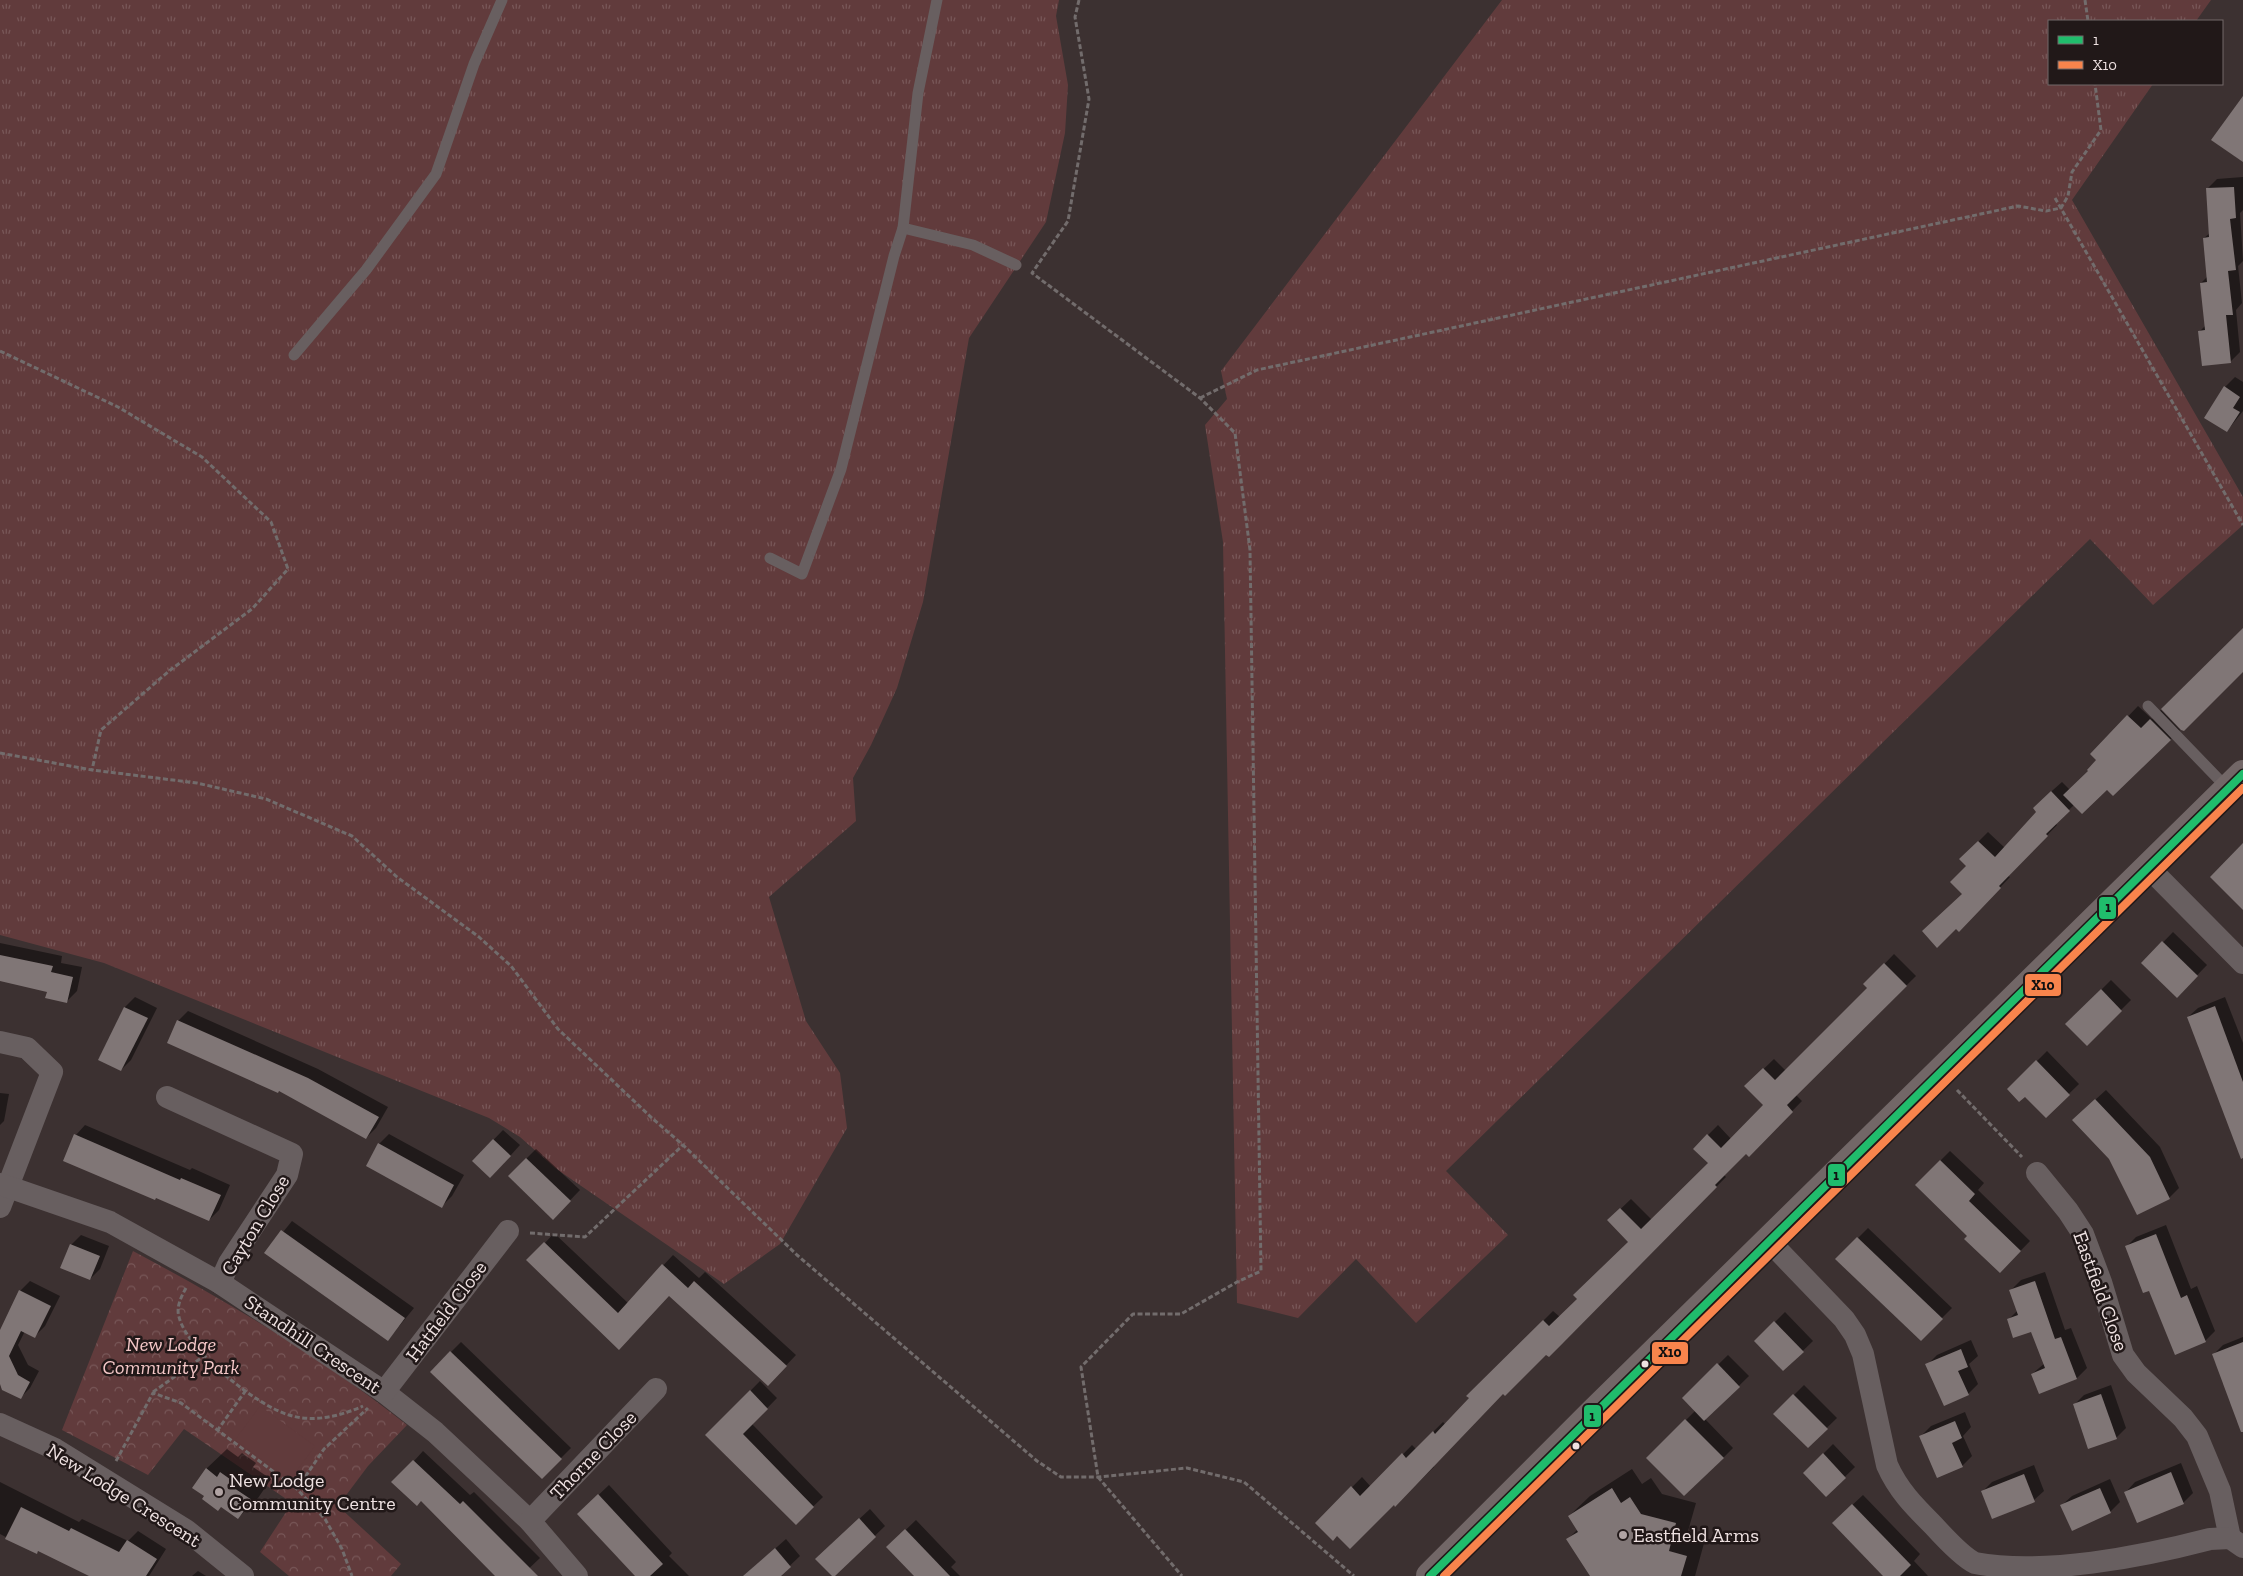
<svg xmlns="http://www.w3.org/2000/svg" width="2243" height="1576" font-family="'Zilla Slab',serif">
<style>
.grass{fill:url(#grass-tufts)}
.park{fill:url(#park-crowns)}
.garden{fill:#613b3c}
.shadow{fill:#0007}
.building{fill:#807676}
.lines{fill:none;stroke-linecap:round;stroke-linejoin:round}
.path{stroke:#726c6c;stroke-width:3;stroke-dasharray:5 2.5;stroke-linecap:butt}
.lane{stroke:#685f60;stroke-width:11}
.street{stroke:#685f60;stroke-width:22}
.secondary{stroke:#726767;stroke-width:28}
.bus-1-casing{stroke:#211818;stroke-width:11}
.bus-2-casing{stroke:#211818;stroke-width:11}
.bus-1{stroke:#20bc6c;stroke-width:8}
.bus-2{stroke:#f8844c;stroke-width:8}
.bus-dot{fill:#eee1e1;stroke:#211818;stroke-width:2}
.poi-dot{fill:#b0a3a3;stroke:#211818;stroke-width:2}
.labels{text-anchor:middle;dominant-baseline:central;stroke-width:5;stroke-linejoin:round;paint-order:stroke}
.street-label{font-size:20px;fill:#eee1e1;stroke:#211818}
.park-label{font-size:20px;font-style:italic;fill:#f5c8c8;stroke:#211818}
.poi-label{font-size:20px;fill:#eee1e1;stroke:#211818;text-anchor:start}
.line-badge{stroke:#211818;stroke-width:2}
.pale-badge-label{font-size:14px;text-anchor:middle;font-weight:bold;fill:#111}
</style>
<defs>
<pattern id="grass-tufts" width="24" height="20" patternUnits="userSpaceOnUse" patternTransform="scale(1.25)"><rect width="24" height="20" fill="#613b3c"/><path d="M3 7l-1-3M5 7V3M7 7l1-3M15 17l-1-3M17 17v-4M19 17l1-3" fill="none" stroke="#785758"/></pattern>
<pattern id="park-crowns" width="20" height="18" patternUnits="userSpaceOnUse" patternTransform="scale(1.25)"><rect width="20" height="18" fill="#613b3c"/><path d="M2 6a3 3 0 1 1 6 0M12 15a3 3 0 1 1 6 0" fill="none" stroke="#785758"/></pattern>
</defs>
<rect width="100%" height="100%" fill="#3c3131"/>
<!-- grass -->
<g class="grass">
<polygon points="0,0 1059,0 1056,16 1068,85 1065,133 1046,222 969,338 923,602 897,688 871,745 853,778 856,821 769,897 806,1021 840,1073 847,1128 780,1244 724,1284 555,1168 520,1137 489,1118 104,963 0,935"/>
<polygon points="1502,0 2211,0 2196,21 2049,21 2049,84 2153,84 2072,200 2243,497 2243,525 2153,605 2090,539 1446,1171 1508,1235 1416,1323 1356,1259 1298,1318 1237,1303 1223,542 1205,425 1227,399 1221,371"/>
</g>
<!-- park -->
<path class="park" d="M133 1251C229 1302 322 1358 407 1425L368 1466 338 1506 401 1564 391 1576H289L260 1552 292 1503 184 1429 148 1475 62 1430Z"/>
<!-- garden -->
<polygon class="garden" points="260,1406 315,1446 290,1480 235,1440"/>
<!-- shadow -->
<g class="shadow">
<polygon points="2243,177 2243,210 2240,213 2243,261 2238,266 2242,303 2236,310 2240,352 2230,362 2199,332 2206,325 2201,283 2208,276 2204,238 2210,233 2207,189 2217,179"/>
<polygon points="2235,377 2243,382 2243,411 2227,431 2225,387"/>
<polygon points="2138,706 2152,719 2161,710 2180,730 2113,795 2107,788 2074,805 2055,823 2057,825 2008,876 2010,877 1969,920 1963,893 1967,866 1961,859 1988,832 2005,848 2038,812 2044,798 2062,782 2070,790 2090,771 2098,760 2092,754"/>
<polygon points="2173,932 2207,965 2177,996 2143,963"/>
<polygon points="0,943 62,956 61,963 82,967 77,991 67,1001 48,991 0,980"/>
<polygon points="1894,954 1916,976 1796,1095 1802,1101 1749,1155 1746,1152 1724,1175 1726,1177 1564,1341 1546,1353 1503,1392 1433,1465 1434,1467 1395,1505 1394,1503 1337,1534 1317,1523 1362,1477 1371,1487 1412,1445 1416,1449 1443,1422 1446,1425 1471,1398 1468,1396 1553,1311 1560,1317 1579,1299 1630,1242 1609,1220 1631,1199 1652,1220 1709,1163 1708,1135 1718,1125 1731,1139 1765,1105 1746,1086 1774,1059 1786,1071 1869,988 1865,984"/>
<polygon points="2111,980 2131,1000 2087,1044 2067,1024"/>
<polygon points="135,997 157,1008 131,1060 121,1070 99,1059 125,1007"/>
<polygon points="2225,997 2243,1043 2243,1159 2188,1017 2198,1008"/>
<polygon points="188,1011 318,1069 388,1107 376,1128 366,1138 178,1021"/>
<polygon points="2047,1051 2079,1084 2046,1116 2025,1095 2009,1089"/>
<polygon points="2106,1090 2160,1147 2179,1188 2169,1198 2084,1110"/>
<polygon points="0,1093 9,1094 4,1121 0,1125"/>
<polygon points="85,1125 190,1170 192,1168 230,1185 219,1210 209,1220 76,1135"/>
<polygon points="503,1130 520,1145 500,1167 473,1161"/>
<polygon points="389,1134 464,1175 452,1196 442,1206 379,1144"/>
<polygon points="536,1149 580,1190 553,1218 509,1176"/>
<polygon points="1950,1151 1984,1183 1978,1190 2030,1241 2000,1272 1969,1236 1916,1185"/>
<polygon points="292,1221 414,1308 388,1340 266,1253"/>
<polygon points="2166,1225 2191,1289 2197,1286 2215,1331 2205,1341 2150,1289 2126,1247 2136,1237"/>
<polygon points="1868,1228 1952,1308 1921,1339 1837,1259"/>
<polygon points="554,1233 628,1303 673,1255 699,1278 705,1272 796,1355 778,1374 669,1294 629,1339 545,1243"/>
<polygon points="81,1235 109,1246 100,1269 90,1279 71,1245"/>
<polygon points="2045,1272 2065,1330 2071,1328 2087,1368 2077,1378 2032,1374 2045,1363 2032,1331 2008,1320 2018,1310 2011,1290 2021,1280"/>
<polygon points="30,1281 60,1296 45,1326 35,1336 25,1331 18,1345 28,1365 39,1371 30,1388 20,1398 0,1381 0,1334 20,1291"/>
<polygon points="1785,1312 1813,1341 1783,1370 1756,1341"/>
<polygon points="2243,1337 2243,1429 2213,1355 2223,1345"/>
<polygon points="1971,1340 1978,1356 1969,1364 1978,1384 1968,1394 1927,1365 1937,1355"/>
<polygon points="461,1342 571,1448 542,1477 432,1371"/>
<polygon points="1728,1355 1749,1376 1705,1419 1733,1448 1723,1458 1648,1458 1696,1410 1687,1395"/>
<polygon points="760,1381 777,1398 752,1424 823,1497 796,1523 707,1435"/>
<polygon points="1804,1385 1837,1418 1808,1446 1775,1414"/>
<polygon points="2111,1385 2126,1428 2116,1438 2074,1405 2084,1395"/>
<polygon points="1965,1412 1971,1427 1963,1436 1972,1456 1962,1466 1921,1436 1931,1426"/>
<polygon points="1833,1444 1855,1467 1826,1495 1804,1473"/>
<polygon points="227,1449 238,1457 242,1453 256,1463 253,1467 271,1479 258,1498 238,1518 206,1496 206,1469"/>
<polygon points="423,1451 470,1495 474,1492 540,1558 521,1576 496,1576 414,1461"/>
<polygon points="2181,1463 2193,1493 2183,1503 2126,1492 2135,1482"/>
<polygon points="2034,1465 2044,1491 2034,1500 1982,1492 1992,1482"/>
<polygon points="1632,1469 1642,1484 1651,1478 1662,1494 1696,1503 1688,1531 1706,1536 1695,1576 1591,1576 1568,1539 1578,1529 1569,1516 1590,1496"/>
<polygon points="2110,1479 2120,1502 2110,1512 2062,1505 2072,1496"/>
<polygon points="0,1482 79,1522 82,1519 128,1541 138,1531 166,1549 149,1576 120,1576 39,1550 37,1553 0,1534"/>
<polygon points="609,1485 672,1553 669,1556 689,1576 637,1576 589,1504"/>
<polygon points="1863,1495 1920,1554 1914,1561 1928,1576 1885,1576 1833,1523"/>
<polygon points="870,1509 885,1526 833,1576 827,1549"/>
<polygon points="916,1520 956,1562 951,1567 960,1576 915,1576 888,1547"/>
<polygon points="786,1539 800,1556 779,1576 744,1576"/>
<polygon points="198,1571 206,1576 192,1576"/>
</g>
<!-- building -->
<g class="building">
<polygon points="2243,96 2243,162 2211,140"/>
<polygon points="2234,187 2236,218 2230,219 2236,270 2228,271 2233,315 2226,315 2231,363 2202,366 2198,331 2205,330 2200,283 2207,282 2203,238 2209,237 2206,188"/>
<polygon points="2224,386 2240,397 2233,408 2240,412 2227,432 2204,418"/>
<polygon points="2243,628 2243,672 2184,731 2181,730 2161,709"/>
<polygon points="2127,715 2141,728 2150,719 2171,740 2113,796 2107,790 2082,814 2063,795 2088,771 2087,770 2096,760 2090,754"/>
<polygon points="2051,791 2070,811 2046,834 2048,836 1999,886 2001,888 1959,932 1956,929 1937,948 1922,931 1962,894 1950,882 1966,866 1959,859 1978,841 1995,857 2036,812 2033,808"/>
<polygon points="2243,843 2243,910 2210,877"/>
<polygon points="2162,941 2198,976 2177,998 2141,963"/>
<polygon points="0,955 53,966 51,972 73,977 67,1003 45,998 47,992 0,981"/>
<polygon points="1884,963 1907,986 1787,1105 1793,1112 1749,1157 1746,1154 1715,1185 1717,1187 1564,1342 1549,1357 1546,1355 1505,1396 1503,1394 1395,1507 1394,1505 1350,1549 1337,1536 1333,1541 1315,1523 1351,1486 1360,1496 1402,1453 1406,1458 1433,1431 1435,1434 1469,1398 1466,1396 1543,1320 1549,1326 1577,1299 1573,1295 1628,1242 1607,1220 1620,1208 1641,1229 1708,1163 1693,1149 1707,1134 1721,1148 1763,1105 1744,1086 1763,1068 1775,1080 1867,988 1863,984"/>
<polygon points="2101,989 2122,1011 2087,1046 2065,1024"/>
<polygon points="2215,1006 2243,1082 2243,1158 2241,1159 2187,1017"/>
<polygon points="124,1007 148,1018 121,1071 98,1060"/>
<polygon points="177,1020 308,1078 379,1117 366,1139 279,1091 278,1093 167,1043"/>
<polygon points="2036,1060 2070,1095 2046,1118 2025,1097 2019,1102 2007,1089"/>
<polygon points="2095,1099 2150,1157 2170,1199 2137,1215 2109,1159 2072,1120"/>
<polygon points="74,1134 180,1180 181,1178 221,1195 209,1221 156,1198 155,1200 63,1161"/>
<polygon points="493,1139 511,1156 490,1178 472,1161"/>
<polygon points="378,1143 454,1185 442,1208 366,1166"/>
<polygon points="526,1158 571,1201 553,1220 508,1176"/>
<polygon points="1940,1160 1975,1194 1969,1201 2021,1251 2000,1273 1964,1239 1967,1236 1915,1185"/>
<polygon points="281,1230 405,1318 388,1341 264,1253"/>
<polygon points="2156,1234 2181,1298 2187,1295 2206,1342 2175,1355 2149,1291 2143,1293 2125,1246"/>
<polygon points="1857,1237 1943,1319 1921,1341 1835,1259"/>
<polygon points="544,1242 618,1313 662,1264 688,1288 694,1281 787,1366 768,1386 669,1296 619,1350 526,1260"/>
<polygon points="70,1244 100,1256 90,1280 60,1268"/>
<polygon points="2035,1281 2055,1339 2061,1337 2077,1379 2039,1394 2031,1374 2045,1368 2031,1332 2013,1338 2007,1319 2018,1315 2009,1290"/>
<polygon points="19,1290 51,1306 35,1338 21,1331 9,1356 18,1375 30,1382 21,1399 2,1390 0,1384 0,1330"/>
<polygon points="1774,1321 1804,1352 1783,1371 1754,1341"/>
<polygon points="2243,1342 2243,1432 2241,1432 2212,1354"/>
<polygon points="1961,1349 1968,1367 1958,1371 1969,1395 1944,1406 1925,1364"/>
<polygon points="450,1351 562,1459 542,1479 430,1372"/>
<polygon points="1717,1363 1740,1387 1704,1421 1682,1398"/>
<polygon points="750,1390 768,1409 743,1434 814,1507 796,1525 705,1435"/>
<polygon points="1793,1394 1828,1429 1808,1448 1773,1414"/>
<polygon points="2101,1394 2117,1439 2088,1449 2073,1404"/>
<polygon points="1685,1419 1724,1458 1684,1496 1646,1458"/>
<polygon points="1955,1421 1962,1438 1952,1443 1963,1467 1937,1478 1919,1436"/>
<polygon points="1823,1453 1846,1478 1826,1497 1803,1473"/>
<polygon points="413,1460 460,1504 463,1501 538,1576 495,1576 421,1501 417,1506 391,1482"/>
<polygon points="206,1468 217,1477 220,1472 237,1484 234,1488 252,1500 238,1519 221,1507 218,1511 202,1499 204,1496 192,1488"/>
<polygon points="2171,1472 2184,1504 2137,1523 2124,1492"/>
<polygon points="2024,1474 2035,1502 1992,1519 1981,1491"/>
<polygon points="1612,1488 1621,1503 1630,1497 1641,1514 1676,1523 1669,1551 1687,1556 1681,1576 1590,1576 1566,1539 1578,1532 1568,1516"/>
<polygon points="2100,1488 2111,1513 2072,1531 2060,1505"/>
<polygon points="598,1494 663,1564 650,1576 635,1576 577,1514"/>
<polygon points="1852,1504 1911,1565 1900,1576 1883,1576 1832,1523"/>
<polygon points="21,1507 69,1531 71,1528 119,1552 127,1540 157,1559 146,1576 89,1576 38,1551 37,1554 5,1539"/>
<polygon points="859,1518 876,1537 835,1576 832,1576 815,1559"/>
<polygon points="905,1529 950,1576 914,1576 886,1547"/>
<polygon points="775,1548 791,1567 781,1576 743,1576"/>
</g>
<g class="lines">
<!-- path -->
<g class="path">
<polyline points="1079,0 1075,17 1089,99 1068,221 1032,273 1200,398 1235,433 1250,550 1261,1271 1237,1282 1181,1314 1133,1314 1081,1367 1098,1477 1182,1576"/>
<polyline points="2085,0 2088,21"/>
<polyline points="2055,198 2243,525"/>
<polyline points="0,351 118,407 202,457 271,522 288,569 252,609 169,671 101,730 92,770"/>
<polyline points="1200,398 1257,370 2018,206 2046,211 2061,208 2068,196 2072,172 2101,130 2095,84"/>
<polyline points="0,753 92,770 197,783 266,799 352,836 397,877 479,937 511,966 558,1029 653,1119 683,1145 797,1255 1037,1461 1061,1477 1098,1477 1187,1468 1244,1482 1354,1576"/>
<polyline points="1957,1090 2022,1157"/>
<polyline points="530,1233 585,1237 683,1145"/>
<path d="M186 1288C181 1297 176 1307 179 1317 187 1350 257 1406 289 1415 313 1423 341 1416 363 1406"/>
<polyline points="153,1392 204,1356"/>
<polyline points="217,1431 246,1390"/>
<polyline points="116,1461 153,1393 181,1403 297,1489 325,1519 342,1549 352,1576"/>
<polyline points="297,1489 324,1449 368,1408"/>
</g>
<!-- lane -->
<g class="lane">
<polyline points="903,228 973,245 1016,265"/>
<polyline points="294,355 366,270 436,174 474,64 502,0"/>
<polyline points="770,558 802,574 841,469 894,256 903,228 918,93 937,0"/>
<polyline points="2148,706 2228,789"/>
</g>
<!-- street -->
<g class="street">
<polyline points="2148,867 2243,963"/>
<polyline points="0,1042 27,1048 52,1072 0,1207"/>
<polyline points="167,1097 292,1154 287,1175 229,1263 220,1283"/>
<polyline points="2037,1173 2068,1211 2083,1234 2101,1282 2123,1355 2136,1373 2183,1418 2197,1436 2220,1491 2230,1538"/>
<polyline points="0,1184 110,1222 220,1283 384,1392 435,1432 530,1521 577,1576"/>
<path d="M1769 1241 1844 1319 1855 1335 1863 1354 1887 1465C1898 1490 1914 1506 1933 1525 1943 1536 1962 1557 1975 1563 2043 1576 2141 1557 2210 1539L2230 1538 2243 1547"/>
<polyline points="384,1392 508,1231"/>
<polyline points="0,1424 55,1449 186,1530 243,1576"/>
<polyline points="530,1521 656,1389"/>
</g>
<!-- secondary -->
<polyline class="secondary" points="1430,1576 1593,1413 2243,774"/>
<!-- bus-1 casing -->
<g class="bus-1-casing">
<polyline id="bus-1" points="1430,1576 2243,774"/>
</g>
<!-- bus-2 casing -->
<g class="bus-2-casing">
<polyline id="bus-2" points="1444,1576 2243,788"/>
</g>
<!-- bus-1 -->
<use href="#bus-1" class="bus-1"/>
<!-- bus-2 -->
<use href="#bus-2" class="bus-2"/>
</g>
<!-- markers -->
<g class="bus-dot">
<circle cx="1645" cy="1364" r="4.5"/>
<circle cx="1576" cy="1446" r="4.5"/>
</g>
<g class="poi-dot">
<circle cx="219" cy="1492" r="5"/>
<circle cx="1623" cy="1535" r="5"/>
</g>
<g class="labels">
<!-- street labels -->
<g class="street-label">
<text transform="translate(255 1225) rotate(-59)">Cayton Close</text>
<text transform="translate(2101 1291) rotate(70)">Eastfield Close</text>
<text transform="translate(446 1311) rotate(-53)">Hatfield Close</text>
<text transform="translate(313 1344) rotate(34)">Standhill Crescent</text>
<text transform="translate(593 1455) rotate(-46)">Thorne Close</text>
<text transform="translate(124 1495) rotate(32)">New Lodge Crescent</text>
</g>
<!-- park labels -->
<g class="park-label">
<text x="171" y="1344">New Lodge<tspan x="171" dy="23">Community Park</tspan></text>
</g>
<!-- poi labels -->
<g class="poi-label">
<text x="229" y="1480">New Lodge<tspan x="229" dy="23">Community Centre</tspan></text>
<text x="1633" y="1535">Eastfield Arms</text>
</g>
</g>
<g class="line-badge">
<rect x="2098" y="896" width="19" height="24" rx="5" fill="#20bc6c"/>
<rect x="2024" y="973" width="38" height="24" rx="5" fill="#f8844c"/>
<rect x="1827" y="1163" width="19" height="24" rx="5" fill="#20bc6c"/>
<rect x="1651" y="1341" width="38" height="24" rx="5" fill="#f8844c"/>
<rect x="1583" y="1404" width="19" height="24" rx="5" fill="#20bc6c"/>
</g>
<g class="pale-badge-label">
<text x="2108" y="912">1</text>
<text x="2043" y="990">X10</text>
<text x="1836" y="1180">1</text>
<text x="1670" y="1357">X10</text>
<text x="1592" y="1421">1</text>
</g>
<!-- legend -->
<rect x="2048" y="20" width="175" height="65" fill="#211818" stroke="#736868"/>
<rect x="2058" y="36" width="25" height="8" fill="#20bc6c" stroke="#736868"/>
<text x="2093" y="45" font-size="15" fill="#eee1e1">1</text>
<rect x="2058" y="61" width="25" height="8" fill="#f8844c" stroke="#736868"/>
<text x="2093" y="70" font-size="15" fill="#eee1e1">X10</text>
</svg>
